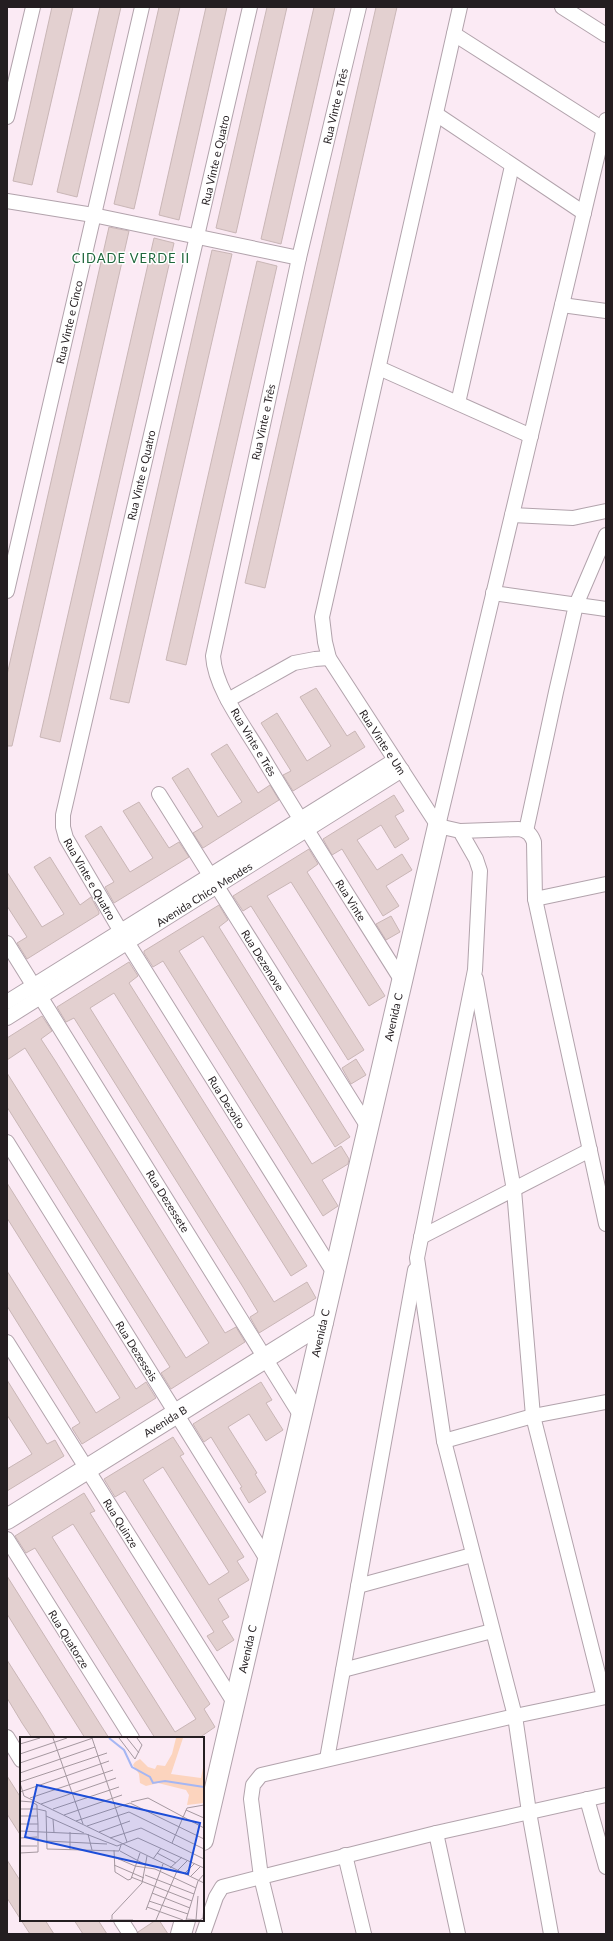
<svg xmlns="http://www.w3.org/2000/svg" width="613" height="1941" font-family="Lato,sans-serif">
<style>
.building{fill:#e3d0d0;stroke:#c9b6b6;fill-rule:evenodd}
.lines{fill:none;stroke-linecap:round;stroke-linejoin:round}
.street-casing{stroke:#b2a3ac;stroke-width:16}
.secondary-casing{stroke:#b2a3ac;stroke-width:22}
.street{stroke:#fff;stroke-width:14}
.secondary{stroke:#fff;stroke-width:20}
.labels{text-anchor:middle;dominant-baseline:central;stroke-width:3;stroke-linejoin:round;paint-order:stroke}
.street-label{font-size:11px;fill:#241e21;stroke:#fff}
.quarter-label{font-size:13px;letter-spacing:1px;fill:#1f673c;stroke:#fff}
.inset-river{fill:none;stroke:#a5b6f3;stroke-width:2}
.inset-road{fill:none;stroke:#a598a0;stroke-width:1}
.view{fill:#1d4ed8;fill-opacity:0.15;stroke:#1d4ed8;stroke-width:2}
.inset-edge{fill:none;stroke:#241e21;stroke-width:2}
</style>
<rect width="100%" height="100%" fill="#fbeaf4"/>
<!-- building -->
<g class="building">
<polygon points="52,7 73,7 32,185 13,181"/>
<polygon points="100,7 121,7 77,197 57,192"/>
<polygon points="159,7 180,7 134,209 114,204"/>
<polygon points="206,7 227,7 179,220 159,215"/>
<polygon points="267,7 287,7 236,233 216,228"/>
<polygon points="314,7 335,7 281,244 261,239"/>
<polygon points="376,7 397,7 265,588 245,583"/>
<polygon points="109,227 129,231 12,746 7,746 7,675"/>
<polygon points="154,238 174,243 60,742 40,737"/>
<polygon points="212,250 232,254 129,703 110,699"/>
<polygon points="257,261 277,266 186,665 166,660"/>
<polygon points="316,688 347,736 355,731 365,747 293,791 283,775 291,771 261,723 277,713 307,761 331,746 300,697"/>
<polygon points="227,744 258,793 270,785 279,800 203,848 193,833 203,827 172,778 188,768 218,817 242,802 211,754"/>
<polygon points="394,795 404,811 395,816 409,839 395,848 381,825 357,840 377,870 402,854 412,870 386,886 399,906 383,916 342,849 332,855 323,839"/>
<polygon points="139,802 169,848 179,842 189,857 114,903 105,887 114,882 85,836 101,826 130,872 153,858 123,811"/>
<polygon points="309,849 318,864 307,872 385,996 369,1006 291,882 267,896 364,1050 348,1060 251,906 243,911 233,896"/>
<polygon points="50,857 80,905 91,897 99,912 99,914 27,959 17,943 27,937 7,906 7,872 42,927 64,914 34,867"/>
<polygon points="219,905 228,920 219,927 350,1137 335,1147 203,936 179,951 312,1164 341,1146 349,1159 348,1164 322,1180 338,1206 323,1216 163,961 153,967 144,953 144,951"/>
<polygon points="391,916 400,932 386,940 376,924"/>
<polygon points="129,962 138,976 129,983 307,1266 291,1276 114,993 90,1008 274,1302 307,1282 316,1298 259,1333 250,1317 258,1312 243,1287 74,1018 66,1022 57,1007"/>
<polygon points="42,1016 52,1031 41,1039 56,1062 225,1333 236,1327 245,1342 171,1389 161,1373 170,1367 7,1107 7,1073 186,1358 209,1343 25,1048 7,1060 7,1038"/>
<polygon points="356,1059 366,1075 351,1084 342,1068"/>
<polygon points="7,1183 136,1389 146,1382 156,1398 82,1444 72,1428 80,1423 7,1306 7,1271 96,1413 120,1398 7,1218"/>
<polygon points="7,1380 47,1444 55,1440 64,1456 7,1491 7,1469 32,1454 7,1415"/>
<polygon points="261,1382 272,1400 266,1403 283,1430 266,1441 249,1414 228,1427 257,1473 255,1474 266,1492 249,1503 240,1488 242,1487 211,1437 204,1442 193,1424"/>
<path d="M173 1437 184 1454 180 1456 244 1557 237 1561 249 1580 218 1599 229 1617 222 1621 234 1640 217 1651 207 1636 214 1632 125 1491 115 1497 104 1479ZM163 1467 229 1572 209 1585 143 1480Z"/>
<path d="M84 1493 95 1511 90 1513 210 1704 204 1709 215 1727 199 1738H155L35 1548 26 1553 15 1536ZM73 1524 196 1719 175 1732 52 1537Z"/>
<polygon points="7,1576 100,1724 109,1738 85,1738 37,1662 7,1614"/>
<polygon points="7,1660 42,1715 56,1738 32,1738 22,1723 7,1698"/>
<polygon points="7,1776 21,1798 21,1836 7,1814"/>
<polygon points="7,1860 21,1882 21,1920 7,1898"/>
<polygon points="21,1920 45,1920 54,1934 30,1934"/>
<polygon points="74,1920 98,1920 107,1934 83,1934"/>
<polygon points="156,1920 159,1920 168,1934 138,1934 138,1932"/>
</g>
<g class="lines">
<!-- street casing -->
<g class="street-casing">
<g id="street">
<polyline points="250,7 63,815 63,827 66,838 127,942 334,1273"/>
<path d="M359 7 299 258 213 656C215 689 245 727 262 756 307 832 355 906 402 981"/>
<polyline points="562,7 606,35"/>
<polyline points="454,34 606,131"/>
<polyline points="436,114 584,213"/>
<polyline points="7,117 33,7"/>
<polyline points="7,201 93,215 299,258"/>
<polyline points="562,305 606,311"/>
<polyline points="379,368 531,436"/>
<polyline points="458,403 512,166"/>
<polyline points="512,515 573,518 606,511"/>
<polyline points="7,591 142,7"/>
<polyline points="493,593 606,609"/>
<polyline points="228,700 294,663 315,659 329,658"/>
<polyline points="159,794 368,1127"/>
<polyline points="438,826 460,831 476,859 480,871 475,970 417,1258 444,1441 515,1716 529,1812 551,1934"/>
<polyline points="438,826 329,658 325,642 322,617 460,7"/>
<polyline points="438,826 606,120"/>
<path d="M460 831 519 829C528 831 531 834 534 842L535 899 606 1224"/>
<polyline points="526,831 556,692 576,605 606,535"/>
<polyline points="535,899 606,884"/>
<polyline points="7,943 301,1416"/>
<polyline points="476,979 514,1190 533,1416 604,1697"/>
<polyline points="7,1002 395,760"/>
<polyline points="7,1018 402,770"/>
<polyline points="7,1142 268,1561"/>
<polyline points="421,1237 590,1150"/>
<polyline points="7,1342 235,1704"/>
<polyline points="444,1441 533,1416 606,1402"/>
<polyline points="7,1539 132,1738"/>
<polyline points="358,1586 472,1555"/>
<polyline points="343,1670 492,1631"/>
<polyline points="7,1737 21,1760"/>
<polyline points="327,1759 415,1270"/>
<polyline points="587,1799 606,1867"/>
<polyline points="436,1833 458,1934"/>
<polyline points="345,1855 364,1934"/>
<polyline points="121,1920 130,1934"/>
<polyline points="203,1934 216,1897 222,1887 261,1877 251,1799 253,1785 261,1775 515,1716 606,1697"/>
<polyline points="275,1934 261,1877 436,1833 606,1795"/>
</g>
</g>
<!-- secondary casing -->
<g class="secondary-casing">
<g id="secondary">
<polyline points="7,1519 323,1322"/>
<polyline points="203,1840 438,826"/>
<polyline points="181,1934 185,1920"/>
</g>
</g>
<!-- street -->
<use href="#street" class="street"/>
<!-- secondary -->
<use href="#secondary" class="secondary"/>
</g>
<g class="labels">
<!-- street labels -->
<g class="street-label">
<text transform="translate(335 106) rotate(-77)">Rua Vinte e Três</text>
<text transform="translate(215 160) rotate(-77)">Rua Vinte e Quatro</text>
<text transform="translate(69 322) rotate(-77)">Rua Vinte e Cinco</text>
<text transform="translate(263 422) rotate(-78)">Rua Vinte e Três</text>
<text transform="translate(141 475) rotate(-77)">Rua Vinte e Quatro</text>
<text transform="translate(254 742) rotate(59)">Rua Vinte e Três</text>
<text transform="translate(383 742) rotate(57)">Rua Vinte e Um</text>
<text transform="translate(90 879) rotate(60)">Rua Vinte e Quatro</text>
<text transform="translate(204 894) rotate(-32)">Avenida Chico Mendes</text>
<text transform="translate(351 900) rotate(58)">Rua Vinte</text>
<text transform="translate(263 960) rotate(58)">Rua Dezenove</text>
<text transform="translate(393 1017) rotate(-77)">Avenida C</text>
<text transform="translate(227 1102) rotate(58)">Rua Dezoito</text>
<text transform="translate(168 1201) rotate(58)">Rua Dezessete</text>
<text transform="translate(320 1333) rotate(-77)">Avenida C</text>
<text transform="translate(137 1351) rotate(58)">Rua Dezesseis</text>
<text transform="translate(165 1421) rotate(-32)">Avenida B</text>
<text transform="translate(121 1523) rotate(58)">Rua Quinze</text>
<text transform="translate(69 1639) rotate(58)">Rua Quatorze</text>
<text transform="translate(247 1649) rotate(-77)">Avenida C</text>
</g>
<!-- quarter labels -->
<g class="quarter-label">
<text x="131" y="258">CIDADE VERDE II</text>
</g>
</g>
<!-- overview -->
<g transform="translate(20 1737)">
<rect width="184" height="184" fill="#fbeaf4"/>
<path d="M156 1H163L151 37 181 41 184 26V66L167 68 169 58 166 53 138 46 126 49 120 46 119 37 113 28 115 25 120 22 128 30 135 32 137 28 145 29 152 17Z" fill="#fcd4be"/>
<path class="inset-river" d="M89 1 104 13 112 30 130 40 133 46 145 44 184 50"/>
<path class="inset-road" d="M33 1 63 87M72 1 107 105M99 1 115 22 122 8 117 1M107 1 119 16M0 7 20 1M0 17 47 1M0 26 73 1M0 36 75 10M0 45 87 16M0 46 4 59 184 146M0 55 89 24M10 61 93 33M0 64 12 65 17 68V72L26 74 27 112 99 114 101 108M111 65 128 61 184 91M21 67 96 41M0 72H17L18 87V115L0 116M33 72 99 50M166 73 184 81M44 78 102 58M0 79H18M26 79 64 96M33 82 34 96M56 84 110 66 184 102M0 87H18M67 89 109 75 184 112M0 94 66 97 97 109 118 101M50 95V113M79 95 110 84M68 97 72 113M0 101 17 100M90 101 121 91 184 122M118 101 184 131M26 104 87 107M152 106 167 71 184 68M0 109H17M94 113 95 135 108 143 111 142 120 116M100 114 126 128M137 116 156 126M94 120 115 129 135 132 176 151M133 122 141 111M94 128 124 141M150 131 162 120M164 137 175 126M125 138 174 157M111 140 172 164M170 140 181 129M132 156 170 171M129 164 168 177M127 170 163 183M126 173 143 127M92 182V178L122 146 127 119M166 182 180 183 183 181 184 169M90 183H113M136 183 157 134 168 123M166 183 178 144 184 137M176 183 178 159"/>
<path class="view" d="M17 48 180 86 168 137 5 100Z"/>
<rect width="184" height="184" class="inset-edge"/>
</g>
<!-- border -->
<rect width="613" height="1941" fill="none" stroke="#241e21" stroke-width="16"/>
</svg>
